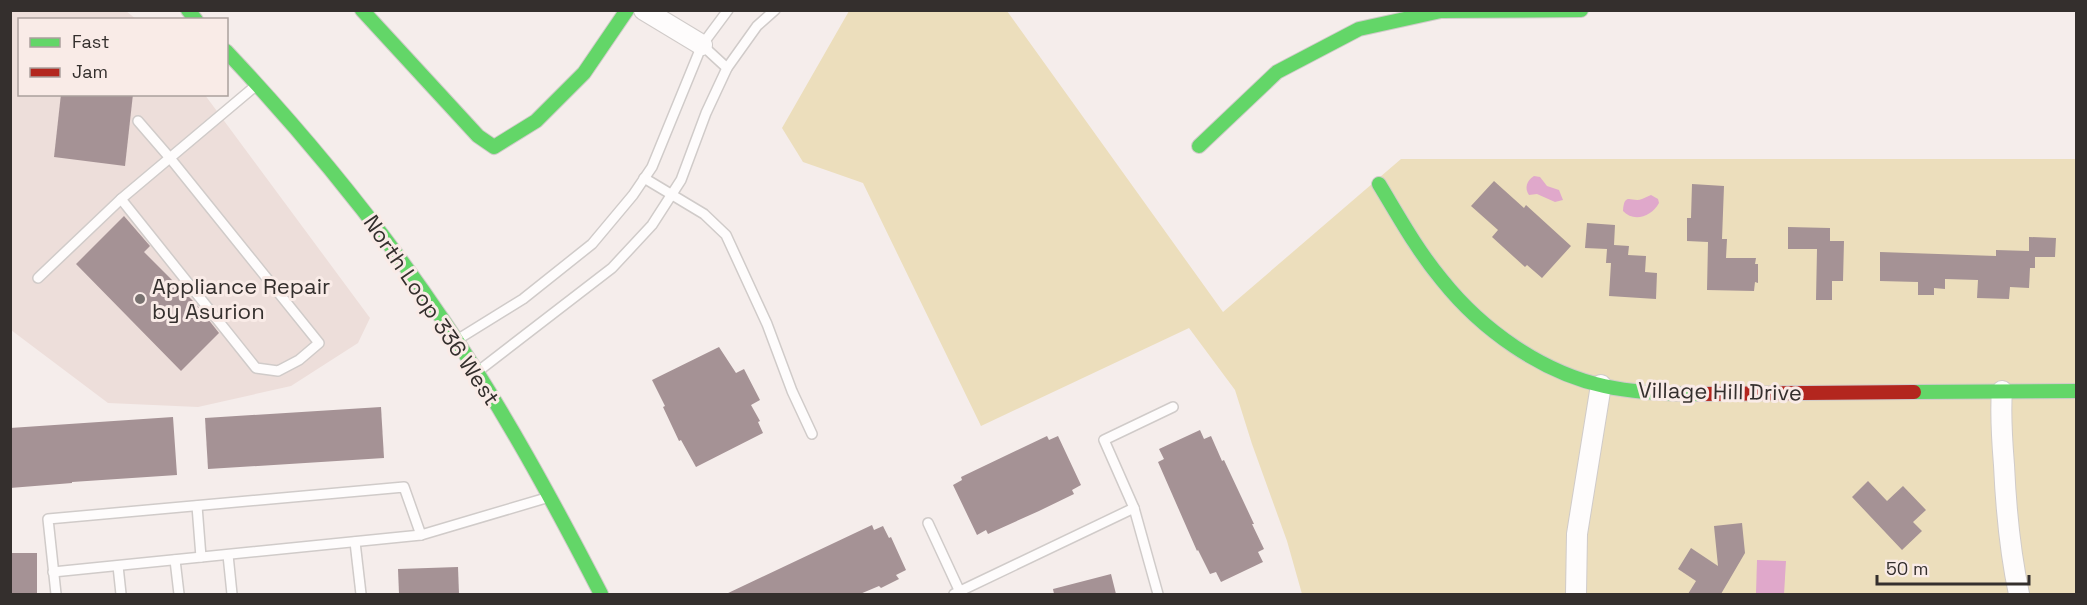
<svg xmlns="http://www.w3.org/2000/svg" width="2087" height="605" font-family="'Space Grotesk',sans-serif">
<style>
.built{fill:#eddeda}
.green{fill:#ecdebc}
.water{fill:#e0a8cb}
.building{fill:#a59295}
.lines{fill:none;stroke-linecap:round;stroke-linejoin:round}
.lane-casing{stroke:#d0cbc9;stroke-width:12}
.street-casing{stroke:#d0cbc9;stroke-width:22}
.fast-casing{stroke:#d0cbc9;stroke-width:16}
.jam-casing{stroke:#d0cbc9;stroke-width:16}
.lane{stroke:#fefcfc;stroke-width:9}
.street{stroke:#fefcfc;stroke-width:20}
.fast{stroke:#63d668;stroke-width:14}
.jam{stroke:#b3261e;stroke-width:14}
.poi-dot{fill:#787270;stroke:#f9ebe7;stroke-width:2}
.labels{text-anchor:middle;dominant-baseline:central;stroke-width:6;stroke-linejoin:round;paint-order:stroke}
.poi-label{font-size:22px;fill:#342f2d;stroke:#f9ebe7;text-anchor:start}
.street-label{font-size:22px;fill:#342f2d;stroke:#f9ebe7}
</style>
<rect width="100%" height="100%" fill="#f5edeb"/>
<!-- built -->
<polygon class="built" points="10,11 126,11 136,19 20,20 20,94 205,95 370,318 358,343 291,386 198,407 108,403 11,330"/>
<!-- green -->
<polygon class="green" points="849,11 1007,11 1223,312 1401,159 2076,159 2076,594 1302,594 1287,541 1252,444 1235,390 1189,328 981,426 863,183 803,162 782,128"/>
<!-- water -->
<g class="water">
<path d="M1534 176 1540 177 1547 186 1559 190 1563 200 1555 202 1537 194 1529 195C1524 188 1527 180 1534 176Z"/>
<path d="M1651 195 1658 199 1659 203C1652 216 1634 223 1623 211 1624 191 1632 203 1642 199 1645 198 1648 196 1651 195Z"/>
<polygon points="1757,560 1786,561 1784,594 1756,594"/>
</g>
<!-- building -->
<g class="building">
<polygon points="61,94 133,94 125,166 54,157"/>
<polygon points="1494,181 1524,208 1526,205 1571,246 1542,278 1527,265 1525,267 1492,237 1498,230 1471,206"/>
<polygon points="1692,184 1724,186 1722,239 1727,239 1726,258 1756,258 1755,264 1758,264 1758,283 1755,282 1754,291 1707,290 1708,242 1687,241 1687,218 1691,218"/>
<polygon points="124,216 150,246 144,252 196,304 219,333 181,371 76,264"/>
<polygon points="1587,223 1615,225 1614,245 1629,246 1628,255 1646,256 1645,272 1657,273 1656,299 1609,296 1611,263 1606,263 1607,249 1585,248"/>
<polygon points="1788,227 1830,228 1830,241 1844,241 1843,281 1832,281 1832,300 1816,300 1817,249 1788,249"/>
<polygon points="2029,237 2056,238 2055,257 2035,257 2035,268 2030,268 2029,288 2010,287 2009,299 1977,298 1978,280 1945,279 1945,289 1934,288 1934,295 1918,295 1918,282 1880,281 1880,252 1996,256 1996,250 2029,251"/>
<polygon points="719,347 736,373 744,369 760,400 751,405 760,421 758,422 763,433 696,467 681,440 679,441 663,407 665,406 652,380"/>
<polygon points="381,407 384,458 208,469 205,418"/>
<polygon points="173,417 177,475 72,482 72,483 10,488 10,428"/>
<polygon points="1200,430 1204,439 1211,436 1222,461 1224,460 1254,524 1252,524 1264,549 1258,552 1263,562 1221,582 1216,572 1210,574 1198,550 1197,551 1158,462 1164,459 1159,449"/>
<polygon points="1047,436 1049,440 1058,436 1081,485 1072,490 1074,494 1039,511 988,534 986,530 977,535 953,485 962,480 961,477"/>
<polygon points="1868,481 1887,501 1903,486 1926,510 1913,522 1922,531 1902,550 1852,497"/>
<polygon points="1742,523 1745,553 1721,594 1688,594 1696,581 1678,569 1691,548 1718,566 1714,526"/>
<polygon points="872,525 874,530 883,526 889,538 891,537 906,570 896,575 899,579 881,588 879,586 860,594 726,594"/>
<rect x="10" y="553" width="27" height="41"/>
<polygon points="458,567 459,594 399,594 398,569"/>
<polygon points="1111,574 1116,594 1054,594 1053,589"/>
</g>
<g class="lines">
<!-- lane casing -->
<g class="lane-casing">
<g id="lane">
<polyline points="702,45 727,68"/>
<polyline points="644,178 704,214 726,235 767,324 792,391 812,434"/>
<polyline points="121,199 256,368 278,371 299,360 319,343 170,158 138,121"/>
<polyline points="38,278 121,199 253,88"/>
<polyline points="460,338 523,299 592,244 633,195 652,167 702,45 728,10"/>
<polyline points="481,369 612,268 652,225 681,180 706,113 727,68 757,26 775,10"/>
<polyline points="197,506 201,557"/>
<polyline points="1134,508 1158,594"/>
<polyline points="928,523 960,592"/>
<polyline points="355,542 361,594"/>
<polyline points="228,555 232,594"/>
<polyline points="175,560 179,594"/>
<polyline points="118,566 121,594"/>
<polyline points="53,572 421,535 546,498"/>
<polyline points="56,594 48,519 404,487 421,535"/>
<polyline points="954,594 1134,508 1104,440 1173,407"/>
</g>
</g>
<!-- street casing -->
<g class="street-casing">
<g id="street">
<polyline points="644,10 702,45"/>
<path d="M2002 391C2000 416 2002 440 2004 465 2006 509 2010 552 2019 594"/>
<polyline points="1576,594 1577,534 1601,385"/>
</g>
</g>
<!-- fast casing -->
<g class="fast-casing">
<g id="fast">
<polyline points="188,10 196,20"/>
<polyline points="362,10 478,136 494,147 536,121 584,73 627,10"/>
<path d="M226 51C306 136 380 226 445 323 503 409 553 501 601 594"/>
<polyline points="1199,146 1277,72 1359,29 1441,11 1581,10"/>
<path d="M1379 184C1399 217 1417 250 1442 280 1482 330 1541 372 1604 386 1635 393 1668 394 1700 394"/>
<polyline points="1914,392 2076,391"/>
</g>
</g>
<!-- jam casing -->
<g class="jam-casing">
<polyline id="jam" points="1700,394 1914,392"/>
</g>
<!-- lane -->
<use href="#lane" class="lane"/>
<!-- street -->
<use href="#street" class="street"/>
<!-- fast -->
<use href="#fast" class="fast"/>
<!-- jam -->
<use href="#jam" class="jam"/>
</g>
<!-- markers -->
<circle class="poi-dot" cx="140" cy="299" r="6"/>
<g class="labels">
<!-- poi labels -->
<g class="poi-label">
<text x="152" y="286">Appliance Repair<tspan x="152" dy="25">by Asurion</tspan></text>
</g>
<!-- street labels -->
<g class="street-label">
<text transform="translate(432 310) rotate(56)">North Loop 336 West</text>
<text transform="translate(1720 391) rotate(1)">Village Hill Drive</text>
</g>
</g>
<!-- border -->
<rect width="2087" height="605" fill="none" stroke="#342f2d" stroke-width="24"/>
<!-- legend -->
<rect x="18" y="18" width="210" height="78" fill="#f9ebe7" stroke="#aaa09d" stroke-width="1.5"/>
<rect x="30" y="38" width="30" height="9" fill="#63d668" stroke="#aaa09d" stroke-width="1.5"/>
<text x="72" y="48" font-size="18" fill="#342f2d">Fast</text>
<rect x="30" y="68" width="30" height="9" fill="#b3261e" stroke="#aaa09d" stroke-width="1.5"/>
<text x="72" y="78" font-size="18" fill="#342f2d">Jam</text>
<!-- scale -->
<path d="M1877 575v9h152v-9" fill="none" stroke="#342f2d" stroke-width="3"/>
<text x="1886" y="575" font-size="18" fill="#342f2d" stroke="#f9ebe7" stroke-width="4.5" paint-order="stroke">50 m</text>
</svg>
